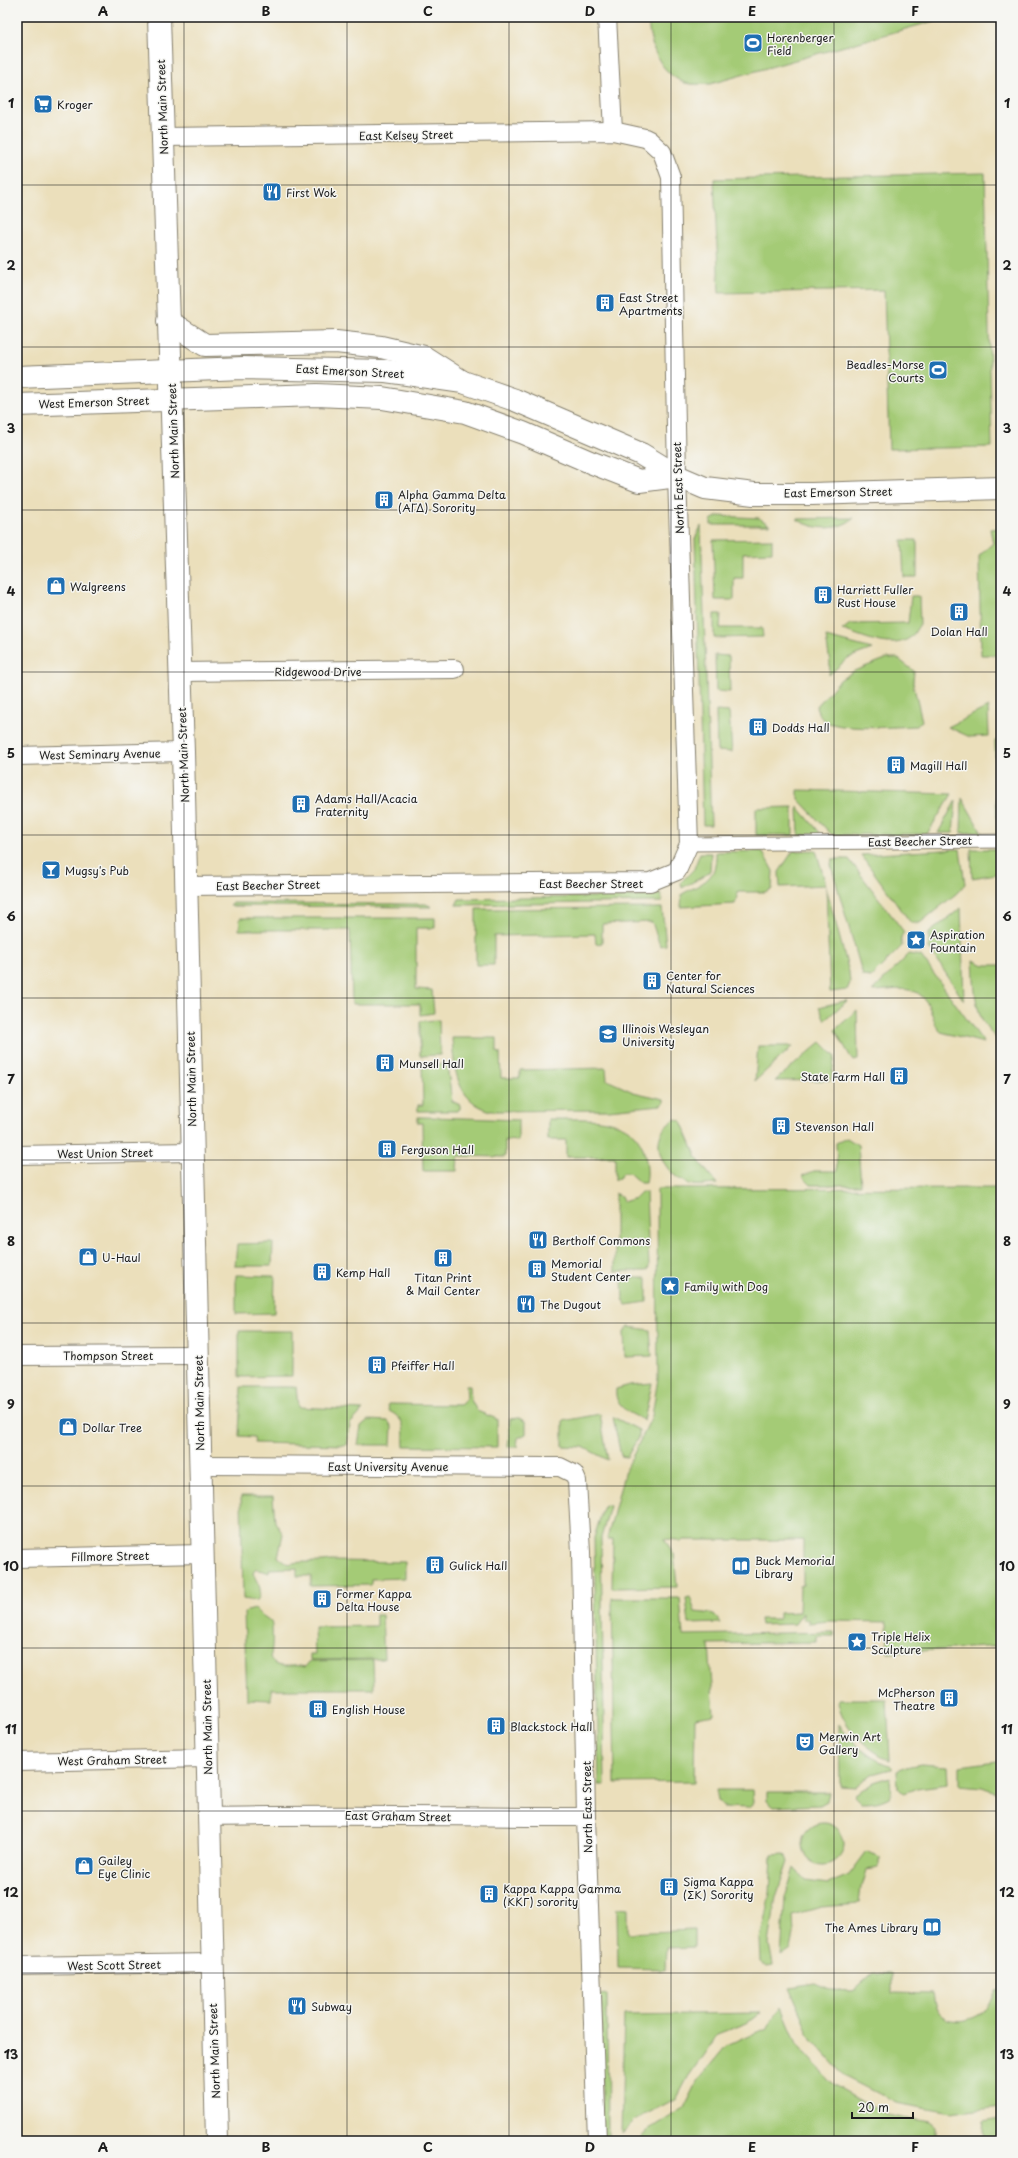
<svg xmlns="http://www.w3.org/2000/svg" width="1018" height="2158" font-family="'Playpen Sans',sans-serif">
<style>
.green{fill:#a4cb76;stroke:#607449}
.lines{fill:none;stroke-linecap:round;stroke-linejoin:round}
.pedestrian-casing{stroke:#847e6c;stroke-width:15}
.minor-casing{stroke:#847e6c;stroke-width:20}
.secondary-casing{stroke:#847e6c;stroke-width:24}
.primary-casing{stroke:#847e6c;stroke-width:24}
.pedestrian{stroke:#fff;stroke-width:13}
.minor{stroke:#fff;stroke-width:18}
.secondary{stroke:#fff;stroke-width:22}
.primary{stroke:#fff;stroke-width:22}
.grid{fill:none;stroke:#1c1c1c;stroke-width:1;stroke-opacity:0.55}
.labels{text-anchor:middle;dominant-baseline:central;stroke-width:3;stroke-linejoin:round;paint-order:stroke}
.poi-label{font-size:11px;fill:#1c1c1c;stroke:#f6f6f2;text-anchor:start}
.street-label{font-size:11px;fill:#1c1c1c;stroke:#f6f6f2}
.neatline{fill:none;stroke:#1c1c1c;stroke-width:1.5}
.grid-label{font-size:13px;text-anchor:middle;font-weight:bold;fill:#1c1c1c}
</style>
<rect width="100%" height="100%" fill="#f6f6f2"/>
<filter id="ink" filterUnits="userSpaceOnUse"><feTurbulence type="fractalNoise" baseFrequency=".025" numOctaves="2"/><feDisplacementMap in="SourceGraphic" scale="8" xChannelSelector="R" yChannelSelector="G"/><feConvolveMatrix kernelMatrix="1 2 1 2 8 2 1 2 1" color-interpolation-filters="sRGB"/></filter>
<filter id="wash" filterUnits="userSpaceOnUse"><feTurbulence type="fractalNoise" baseFrequency=".012" numOctaves="4" result="noise"/><feDisplacementMap in="SourceGraphic" scale="16" xChannelSelector="R" yChannelSelector="G"/><feGaussianBlur stdDeviation="0.9" result="paint"/><feColorMatrix in="noise" values="0 0 0 0 0 0 0 0 0 0 0 0 0 0 0 0 0 1.4 0 .05"/><feComposite in="paint" operator="in"/></filter>
<g filter="url(#wash)">
<rect width="100%" height="100%" fill="#ebdfbb"/>
<!-- green -->
<g class="green">
<path d="M648 17H948L710 84C703 84 692 85 685 83 658 72 649 44 648 17Z"/>
<polygon points="985,173 992,447 889,449 884,290 719,293 714,179"/>
<polygon points="718,516 759,518 770,525 711,525 711,520"/>
<path d="M854 518C836 532 815 530 796 519Z"/>
<polygon points="701,526 711,825 703,825 695,539"/>
<polygon points="1001,528 1001,659 1000,655 981,655 979,556 993,543 990,529"/>
<polygon points="772,539 772,552 743,553 743,578 734,578 734,600 715,600 713,540"/>
<polygon points="902,540 917,540 917,577 904,577"/>
<path d="M911 596H919L920 624C917 628 914 634 911 637 892 652 861 635 842 630L850 624 908 623Z"/>
<polygon points="714,614 721,614 720,628 762,628 763,637 714,638"/>
<polygon points="826,637 872,649 848,658 829,675 830,663"/>
<polygon points="715,655 729,656 730,692 716,691"/>
<path d="M888 658H897L914 671 913 683 922 721 916 726C894 727 853 730 832 724 823 722 818 715 816 707L840 680 854 671Z"/>
<polygon points="988,707 989,736 970,737 948,727"/>
<polygon points="716,711 729,712 732,752 717,751"/>
<polygon points="1001,740 1001,833 997,833 995,741"/>
<polygon points="798,790 952,794 927,834 832,835 798,799"/>
<polygon points="962,798 982,833 961,833"/>
<polygon points="956,800 953,833 938,833"/>
<polygon points="793,807 793,835 756,835 756,808"/>
<polygon points="798,807 822,835 799,835"/>
<polygon points="960,849 965,884 957,893 920,923 911,923 861,855"/>
<polygon points="971,849 995,849 996,874 972,878"/>
<polygon points="816,850 826,885 780,887 779,872 793,851"/>
<path d="M762 851 773 871 772 889 765 892H738L735 904 681 907 682 894C704 882 717 880 716 852Z"/>
<polygon points="700,853 711,853 710,871 704,876 682,888 681,882 694,869"/>
<polygon points="832,859 849,859 904,932 901,937 902,946 871,977 863,976 859,962 831,865"/>
<polygon points="826,887 849,972 850,983 847,990 830,992"/>
<polygon points="661,894 662,902 456,905 459,899 646,896"/>
<polygon points="233,903 426,904 432,907 230,906"/>
<polygon points="662,908 666,945 660,946 652,922 602,924 602,943 596,944 595,934 494,936 494,965 476,965 476,909"/>
<polygon points="961,908 964,1001 929,948 929,933"/>
<polygon points="240,918 435,918 435,928 416,928 416,989 432,990 434,1013 420,1015 420,1004 352,1004 350,930 239,930"/>
<path d="M909 954 921 956 984 1043 941 1032C935 1027 934 1019 931 1012 921 982 900 990 873 991Z"/>
<path d="M973 960 984 965H1001V1042C973 1020 975 993 973 960Z"/>
<polygon points="848,1000 825,1020 819,1007"/>
<polygon points="857,1010 858,1060 853,1061 835,1030"/>
<polygon points="439,1020 440,1055 420,1056 420,1021"/>
<path d="M452 1038H497V1052L500 1053 501 1078H520V1070L606 1068 607 1080 633 1092 664 1099V1103L661 1105 608 1110 491 1111C456 1101 454 1069 452 1038Z"/>
<polygon points="821,1042 835,1056 831,1080 775,1081"/>
<polygon points="758,1046 793,1046 755,1081"/>
<polygon points="447,1064 452,1101 460,1105 460,1109 457,1111 418,1111 418,1105 423,1105 422,1065"/>
<path d="M418 1117C451 1117 484 1119 518 1120V1141L505 1140V1157L458 1156 457 1171H423L422 1123H418Z"/>
<path d="M548 1119C582 1120 636 1111 645 1156 647 1164 648 1175 646 1183H640L629 1173H623L619 1179 615 1180V1157H566V1140H548Z"/>
<path d="M676 1119 681 1121 698 1160 717 1184C710 1184 696 1187 689 1184 662 1174 644 1136 676 1119Z"/>
<polygon points="847,1138 858,1145 861,1185 811,1185 802,1176 814,1171 837,1171 836,1143"/>
<polygon points="1001,1188 1001,1646 888,1653 887,1622 830,1621 808,1623 809,1620 803,1620 803,1613 795,1624 761,1625 760,1619 779,1619 779,1613 799,1612 800,1586 803,1585 803,1540 683,1540 680,1543 678,1540 664,1539 674,1554 677,1587 612,1588 613,1539 607,1539 624,1474 652,1416 658,1378 657,1189"/>
<polygon points="646,1192 649,1267 647,1271 615,1271 615,1193 622,1198 623,1202 636,1198 641,1193"/>
<polygon points="273,1243 272,1266 235,1266 237,1244"/>
<polygon points="236,1275 275,1276 274,1313 236,1314"/>
<polygon points="622,1278 647,1278 647,1302 626,1305 623,1299"/>
<polygon points="629,1327 650,1330 652,1356 625,1357 624,1332"/>
<polygon points="239,1331 292,1331 292,1376 239,1377"/>
<path d="M652 1383 644 1420C629 1413 614 1407 616 1389L630 1385Z"/>
<path d="M466 1386H470L471 1400 477 1411 497 1419V1447L404 1446C403 1429 407 1420 389 1411L388 1404 460 1405 467 1399Z"/>
<polygon points="241,1387 296,1387 298,1407 363,1410 350,1424 347,1445 255,1443 254,1437 239,1436"/>
<polygon points="600,1414 608,1460 583,1447 563,1446 563,1421"/>
<polygon points="613,1417 639,1430 639,1436 627,1457 621,1456"/>
<polygon points="519,1418 526,1422 526,1434 518,1438 517,1447 508,1447 510,1419"/>
<polygon points="368,1420 388,1421 392,1427 391,1445 358,1445 361,1426"/>
<path d="M241 1496H273L275 1522 283 1534 278 1557 288 1564C304 1560 317 1564 330 1561L405 1562V1578L371 1579V1585L311 1586V1576H297V1568L269 1569V1573L256 1569 253 1573C258 1585 264 1589 257 1601L243 1599Z"/>
<polygon points="604,1505 610,1506 601,1538 605,1785 599,1785 594,1538"/>
<polygon points="690,1597 695,1612 714,1614 720,1623 689,1624 686,1598"/>
<polygon points="612,1598 680,1598 683,1635 834,1632 834,1636 817,1636 817,1642 709,1644 714,1715 695,1718 694,1782 615,1783"/>
<path d="M255 1609C260 1615 266 1617 271 1622 273 1625 273 1652 270 1657 276 1672 292 1663 305 1667L310 1661 373 1660 374 1689H271V1700L247 1699 244 1612Z"/>
<polygon points="376,1615 382,1615 384,1659 310,1660 310,1655 315,1655 314,1627 376,1626"/>
<path d="M838 1699H887L890 1760C868 1751 839 1724 838 1699Z"/>
<path d="M839 1724C850 1742 870 1759 891 1766V1769L872 1774 856 1787 840 1786Z"/>
<polygon points="997,1761 1001,1763 1001,1794 982,1787 960,1785 960,1766"/>
<polygon points="921,1764 947,1766 948,1784 918,1788 903,1793 898,1788 897,1771 910,1766"/>
<path d="M890 1777 891 1796C881 1802 873 1803 862 1803L855 1796 874 1782Z"/>
<polygon points="716,1790 753,1790 754,1802 749,1808 723,1807 718,1801"/>
<polygon points="767,1792 829,1792 827,1801 820,1805 774,1807 767,1801"/>
<circle cx="823" cy="1844" r="21"/>
<polygon points="867,1851 879,1857 879,1868 866,1870 861,1887 859,1904 821,1907 793,1915 794,1935 791,1949 781,1956 785,1898 794,1868 806,1881 828,1884 849,1875"/>
<polygon points="785,1854 788,1862 776,1897 769,1944 773,1965 767,1966 761,1961 760,1939 770,1893 772,1855"/>
<polygon points="617,1908 628,1909 628,1933 694,1930 694,1947 666,1948 665,1969 618,1968"/>
<path d="M873 1973 892 1974V1993L933 1994C934 1998 934 2003 936 2007 945 2027 973 2023 986 2009 991 2005 993 1996 996 1990L1001 1989V2107L951 2113 896 2103 845 2077 813 2041 789 1987 815 1983 831 1990 853 1991Z"/>
<polygon points="607,1995 608,2138 602,2139 601,1996"/>
<polygon points="782,2007 798,2046 834,2085 886,2114 930,2122 936,2127 936,2141 638,2141 649,2129 685,2107 698,2081 727,2046 766,2028"/>
<polygon points="760,2013 747,2023 718,2034 688,2077 677,2098 635,2120 621,2134 624,2015"/>
<polygon points="1001,2118 1001,2141 983,2141 982,2130 983,2121"/>
</g>
</g>
<g filter="url(#ink)">
<g class="lines">
<!-- pedestrian casing -->
<g class="pedestrian-casing">
<polyline id="pedestrian" points="689,844 1001,841"/>
</g>
<!-- minor casing -->
<g class="minor-casing">
<g id="minor">
<polyline points="607,17 613,131"/>
<polyline points="163,137 613,131 645,138 649,140 662,152 671,177 677,476 689,844 677,871 650,882 186,886"/>
<polyline points="181,672 455,669"/>
<polyline points="17,756 183,752"/>
<polyline points="17,1155 192,1152"/>
<polyline points="17,1356 198,1355"/>
<polyline points="201,1465 549,1467 560,1467 574,1474 577,1481 581,1552 586,1817 597,2141"/>
<polyline points="17,1558 203,1554"/>
<polyline points="17,1762 207,1758"/>
<path d="M209 1817C335 1814 460 1817 586 1817"/>
<polyline points="17,1966 212,1963"/>
</g>
</g>
<!-- secondary casing -->
<g class="secondary-casing">
<g id="secondary">
<polyline points="17,377 243,368 386,371 463,382 515,400 641,454 677,476 705,488 754,494 812,494 1001,488"/>
<polyline points="17,405 317,395 382,398 465,412 523,433 590,462 639,481 677,476"/>
</g>
</g>
<!-- primary casing -->
<g class="primary-casing">
<g id="primary">
<polyline points="159,17 183,752 217,2141"/>
<polyline points="168,321 205,345 336,342 381,347 424,357 463,382"/>
</g>
</g>
<!-- pedestrian -->
<use href="#pedestrian" class="pedestrian"/>
<!-- minor -->
<use href="#minor" class="minor"/>
<!-- secondary -->
<use href="#secondary" class="secondary"/>
<!-- primary -->
<use href="#primary" class="primary"/>
</g>
</g>
<!-- grid -->
<path class="grid" d="M184 17V2141M347 17V2141M509 17V2141M671 17V2141M834 17V2141M17 185H1001M17 347H1001M17 510H1001M17 672H1001M17 835H1001M17 998H1001M17 1160H1001M17 1323H1001M17 1486H1001M17 1648H1001M17 1811H1001M17 1973H1001"/>
<!-- icons -->
<defs>
<g id="stadium-square" transform="scale(1)"><rect x="-9" y="-9" width="18" height="18" rx="4" fill="#1f6fb2" stroke="#f6f6f2"/><path d="M0-5a6.5 5 0 1 0 0 10a6.5 5 0 1 0 0-10ZM-3.5-1.8h7v3.6h-7Z" fill="#fff"/></g>
<g id="supermarket-square" transform="scale(1)"><rect x="-9" y="-9" width="18" height="18" rx="4" fill="#1f6fb2" stroke="#f6f6f2"/><path d="M-6-5.5h2.5l.6 2H6L4.5 2H-2.5L-4.4-4H-6ZM-1.5 3.2a1.3 1.3 0 1 0 .1 0ZM3 3.2a1.3 1.3 0 1 0 .1 0Z" fill="#fff"/></g>
<g id="restaurant-square" transform="scale(1)"><rect x="-9" y="-9" width="18" height="18" rx="4" fill="#1f6fb2" stroke="#f6f6f2"/><path d="M-5-6h1v4h1v-4h1v4h1v-4h1v5L-1.5 .5V6h-2V.5L-5-1ZM5-6V6H3V1.5H1.5Q1.5-4 5-6Z" fill="#fff"/></g>
<g id="building-square" transform="scale(1)"><rect x="-9" y="-9" width="18" height="18" rx="4" fill="#1f6fb2" stroke="#f6f6f2"/><path d="M-4-6H4V6H1V3H-1V6H-4ZM-2.5-4.3h1.7v1.8h-1.7ZM.8-4.3h1.7v1.8H.8ZM-2.5-1h1.7V.8h-1.7ZM.8-1h1.7V.8H.8Z" fill="#fff"/></g>
<g id="shop-square" transform="scale(1)"><rect x="-9" y="-9" width="18" height="18" rx="4" fill="#1f6fb2" stroke="#f6f6f2"/><path d="M-5-2.5h2.3a2.7 3.5 0 0 1 5.4 0H5L5.5 6h-11ZM-1.5-2.5h3a1.5 2.3 0 0 0-3 0Z" fill="#fff"/></g>
<g id="bar-square" transform="scale(1)"><rect x="-9" y="-9" width="18" height="18" rx="4" fill="#1f6fb2" stroke="#f6f6f2"/><path d="M-6-5H6L.8 .8V4.5H3.5V6h-7V4.5H-.8V.8Z" fill="#fff"/></g>
<g id="sight-square" transform="scale(1)"><rect x="-9" y="-9" width="18" height="18" rx="4" fill="#1f6fb2" stroke="#f6f6f2"/><path d="M0-6L1.8-2.2L6-1.7L2.9 1.2L3.7 5.4L0 3.3L-3.7 5.4L-2.9 1.2L-6-1.7L-1.8-2.2Z" fill="#fff"/></g>
<g id="university-square" transform="scale(1)"><rect x="-9" y="-9" width="18" height="18" rx="4" fill="#1f6fb2" stroke="#f6f6f2"/><path d="M0-5L7-2L0 1L-7-2ZM-4 1L0 2.5L4 1V4Q0 6-4 4Z" fill="#fff"/></g>
<g id="library-square" transform="scale(1)"><rect x="-9" y="-9" width="18" height="18" rx="4" fill="#1f6fb2" stroke="#f6f6f2"/><path d="M-6-4Q-3-5.5-.7-3.5V5Q-3 3-6 4ZM6-4Q3-5.5 .7-3.5V5Q3 3 6 4Z" fill="#fff"/></g>
<g id="theatre-square" transform="scale(1)"><rect x="-9" y="-9" width="18" height="18" rx="4" fill="#1f6fb2" stroke="#f6f6f2"/><path d="M-5-5.5Q0-4 5-5.5V0Q5 5 0 6Q-5 5-5 0ZM-3.3-2.5H-1v1.5H-3.3ZM1-2.5H3.3v1.5H1ZM-2.8 1Q0 5.5 2.8 1Z" fill="#fff"/></g>
</defs>
<g fill-rule="evenodd">
<use href="#stadium-square" x="753" y="43"/>
<use href="#supermarket-square" x="43" y="104"/>
<use href="#restaurant-square" x="272" y="192"/>
<use href="#building-square" x="605" y="303"/>
<use href="#stadium-square" x="938" y="370"/>
<use href="#building-square" x="384" y="500"/>
<use href="#shop-square" x="56" y="586"/>
<use href="#building-square" x="823" y="595"/>
<use href="#building-square" x="959" y="612"/>
<use href="#building-square" x="758" y="727"/>
<use href="#building-square" x="896" y="765"/>
<use href="#building-square" x="301" y="804"/>
<use href="#bar-square" x="51" y="870"/>
<use href="#sight-square" x="916" y="940"/>
<use href="#building-square" x="652" y="981"/>
<use href="#university-square" x="608" y="1034"/>
<use href="#building-square" x="385" y="1063"/>
<use href="#building-square" x="899" y="1076"/>
<use href="#building-square" x="781" y="1126"/>
<use href="#building-square" x="387" y="1149"/>
<use href="#restaurant-square" x="538" y="1240"/>
<use href="#shop-square" x="88" y="1257"/>
<use href="#building-square" x="443" y="1258"/>
<use href="#building-square" x="537" y="1269"/>
<use href="#building-square" x="322" y="1272"/>
<use href="#sight-square" x="670" y="1286"/>
<use href="#restaurant-square" x="526" y="1304"/>
<use href="#building-square" x="377" y="1365"/>
<use href="#shop-square" x="68" y="1427"/>
<use href="#building-square" x="435" y="1565"/>
<use href="#library-square" x="741" y="1566"/>
<use href="#building-square" x="322" y="1599"/>
<use href="#sight-square" x="857" y="1642"/>
<use href="#building-square" x="949" y="1698"/>
<use href="#building-square" x="318" y="1709"/>
<use href="#building-square" x="496" y="1726"/>
<use href="#theatre-square" x="805" y="1742"/>
<use href="#shop-square" x="84" y="1866"/>
<use href="#building-square" x="669" y="1887"/>
<use href="#building-square" x="489" y="1894"/>
<use href="#library-square" x="932" y="1927"/>
<use href="#restaurant-square" x="297" y="2006"/>
</g>
<g class="labels">
<!-- poi labels -->
<g class="poi-label">
<text x="767" y="37">Horenberger<tspan x="767" dy="13">Field</tspan></text>
<text x="57" y="104">Kroger</text>
<text x="286" y="192">First Wok</text>
<text x="619" y="297">East Street<tspan x="619" dy="13">Apartments</tspan></text>
<text x="924" y="364" text-anchor="end">Beadles-Morse<tspan x="924" dy="13">Courts</tspan></text>
<text x="398" y="494">Alpha Gamma Delta<tspan x="398" dy="13">(ΑΓΔ) Sorority</tspan></text>
<text x="70" y="586">Walgreens</text>
<text x="837" y="589">Harriett Fuller<tspan x="837" dy="13">Rust House</tspan></text>
<text x="959" y="631" text-anchor="middle">Dolan Hall</text>
<text x="772" y="727">Dodds Hall</text>
<text x="910" y="765">Magill Hall</text>
<text x="315" y="798">Adams Hall/Acacia<tspan x="315" dy="13">Fraternity</tspan></text>
<text x="65" y="870">Mugsy's Pub</text>
<text x="930" y="934">Aspiration<tspan x="930" dy="13">Fountain</tspan></text>
<text x="666" y="975">Center for<tspan x="666" dy="13">Natural Sciences</tspan></text>
<text x="622" y="1028">Illinois Wesleyan<tspan x="622" dy="13">University</tspan></text>
<text x="399" y="1063">Munsell Hall</text>
<text x="885" y="1076" text-anchor="end">State Farm Hall</text>
<text x="795" y="1126">Stevenson Hall</text>
<text x="401" y="1149">Ferguson Hall</text>
<text x="552" y="1240">Bertholf Commons</text>
<text x="102" y="1257">U-Haul</text>
<text x="551" y="1263">Memorial<tspan x="551" dy="13">Student Center</tspan></text>
<text x="336" y="1272">Kemp Hall</text>
<text x="443" y="1277" text-anchor="middle">Titan Print<tspan x="443" dy="13">&amp; Mail Center</tspan></text>
<text x="684" y="1286">Family with Dog</text>
<text x="540" y="1304">The Dugout</text>
<text x="391" y="1365">Pfeiffer Hall</text>
<text x="82" y="1427">Dollar Tree</text>
<text x="755" y="1560">Buck Memorial<tspan x="755" dy="13">Library</tspan></text>
<text x="449" y="1565">Gulick Hall</text>
<text x="336" y="1593">Former Kappa<tspan x="336" dy="13">Delta House</tspan></text>
<text x="871" y="1636">Triple Helix<tspan x="871" dy="13">Sculpture</tspan></text>
<text x="935" y="1692" text-anchor="end">McPherson<tspan x="935" dy="13">Theatre</tspan></text>
<text x="332" y="1709">English House</text>
<text x="510" y="1726">Blackstock Hall</text>
<text x="819" y="1736">Merwin Art<tspan x="819" dy="13">Gallery</tspan></text>
<text x="98" y="1860">Gailey<tspan x="98" dy="13">Eye Clinic</tspan></text>
<text x="683" y="1881">Sigma Kappa<tspan x="683" dy="13">(ΣΚ) Sorority</tspan></text>
<text x="503" y="1888">Kappa Kappa Gamma<tspan x="503" dy="13">(ΚΚΓ) sorority</tspan></text>
<text x="918" y="1927" text-anchor="end">The Ames Library</text>
<text x="311" y="2006">Subway</text>
</g>
<!-- street labels -->
<g class="street-label">
<text transform="translate(162 107) rotate(-92)">North Main Street</text>
<text transform="translate(406 135) rotate(-1)">East Kelsey Street</text>
<text transform="translate(350 371) rotate(3)">East Emerson Street</text>
<text transform="translate(94 402) rotate(-2)">West Emerson Street</text>
<text transform="translate(173 431) rotate(-92)">North Main Street</text>
<text transform="translate(678 488) rotate(-92)">North East Street</text>
<text transform="translate(838 492) rotate(-1)">East Emerson Street</text>
<text x="318" y="671">Ridgewood Drive</text>
<text transform="translate(100 754) rotate(-1)">West Seminary Avenue</text>
<text transform="translate(183 755) rotate(-92)">North Main Street</text>
<text transform="translate(920 841) rotate(-1)">East Beecher Street</text>
<text x="591" y="883">East Beecher Street</text>
<text transform="translate(268 885) rotate(-1)">East Beecher Street</text>
<text transform="translate(191 1079) rotate(-91)">North Main Street</text>
<text transform="translate(105 1153) rotate(-1)">West Union Street</text>
<text x="108" y="1355">Thompson Street</text>
<text transform="translate(199 1403) rotate(-91)">North Main Street</text>
<text x="388" y="1466">East University Avenue</text>
<text transform="translate(110 1556) rotate(-1)">Fillmore Street</text>
<text transform="translate(207 1727) rotate(-91)">North Main Street</text>
<text transform="translate(112 1760) rotate(-1)">West Graham Street</text>
<text transform="translate(587 1807) rotate(-91)">North East Street</text>
<text transform="translate(398 1816) rotate(1)">East Graham Street</text>
<text transform="translate(114 1965) rotate(-1)">West Scott Street</text>
<text transform="translate(214 2051) rotate(-92)">North Main Street</text>
</g>
</g>
<!-- margin -->
<rect width="1018" height="2158" fill="none" stroke="#f6f6f2" stroke-width="44"/>
<!-- scale -->
<path d="M852 2112v6h61v-6" fill="none" stroke="#1c1c1c" stroke-width="2"/>
<text x="858" y="2112" font-size="12" fill="#1c1c1c" stroke="#f6f6f2" stroke-width="3" paint-order="stroke">20 m</text>
<rect x="22" y="22" width="974" height="2114" class="neatline"/>
<g class="grid-label">
<text x="103" y="16">A</text>
<text x="266" y="16">B</text>
<text x="428" y="16">C</text>
<text x="590" y="16">D</text>
<text x="752" y="16">E</text>
<text x="915" y="16">F</text>
<text x="11" y="108">1</text>
<text x="1007" y="108">1</text>
<text x="11" y="270">2</text>
<text x="1007" y="270">2</text>
<text x="11" y="433">3</text>
<text x="1007" y="433">3</text>
<text x="11" y="596">4</text>
<text x="1007" y="596">4</text>
<text x="11" y="758">5</text>
<text x="1007" y="758">5</text>
<text x="11" y="921">6</text>
<text x="1007" y="921">6</text>
<text x="11" y="1084">7</text>
<text x="1007" y="1084">7</text>
<text x="11" y="1246">8</text>
<text x="1007" y="1246">8</text>
<text x="11" y="1409">9</text>
<text x="1007" y="1409">9</text>
<text x="11" y="1571">10</text>
<text x="1007" y="1571">10</text>
<text x="11" y="1734">11</text>
<text x="1007" y="1734">11</text>
<text x="11" y="1897">12</text>
<text x="1007" y="1897">12</text>
<text x="11" y="2059">13</text>
<text x="1007" y="2059">13</text>
<text x="103" y="2152">A</text>
<text x="266" y="2152">B</text>
<text x="428" y="2152">C</text>
<text x="590" y="2152">D</text>
<text x="752" y="2152">E</text>
<text x="915" y="2152">F</text>
</g>
</svg>
